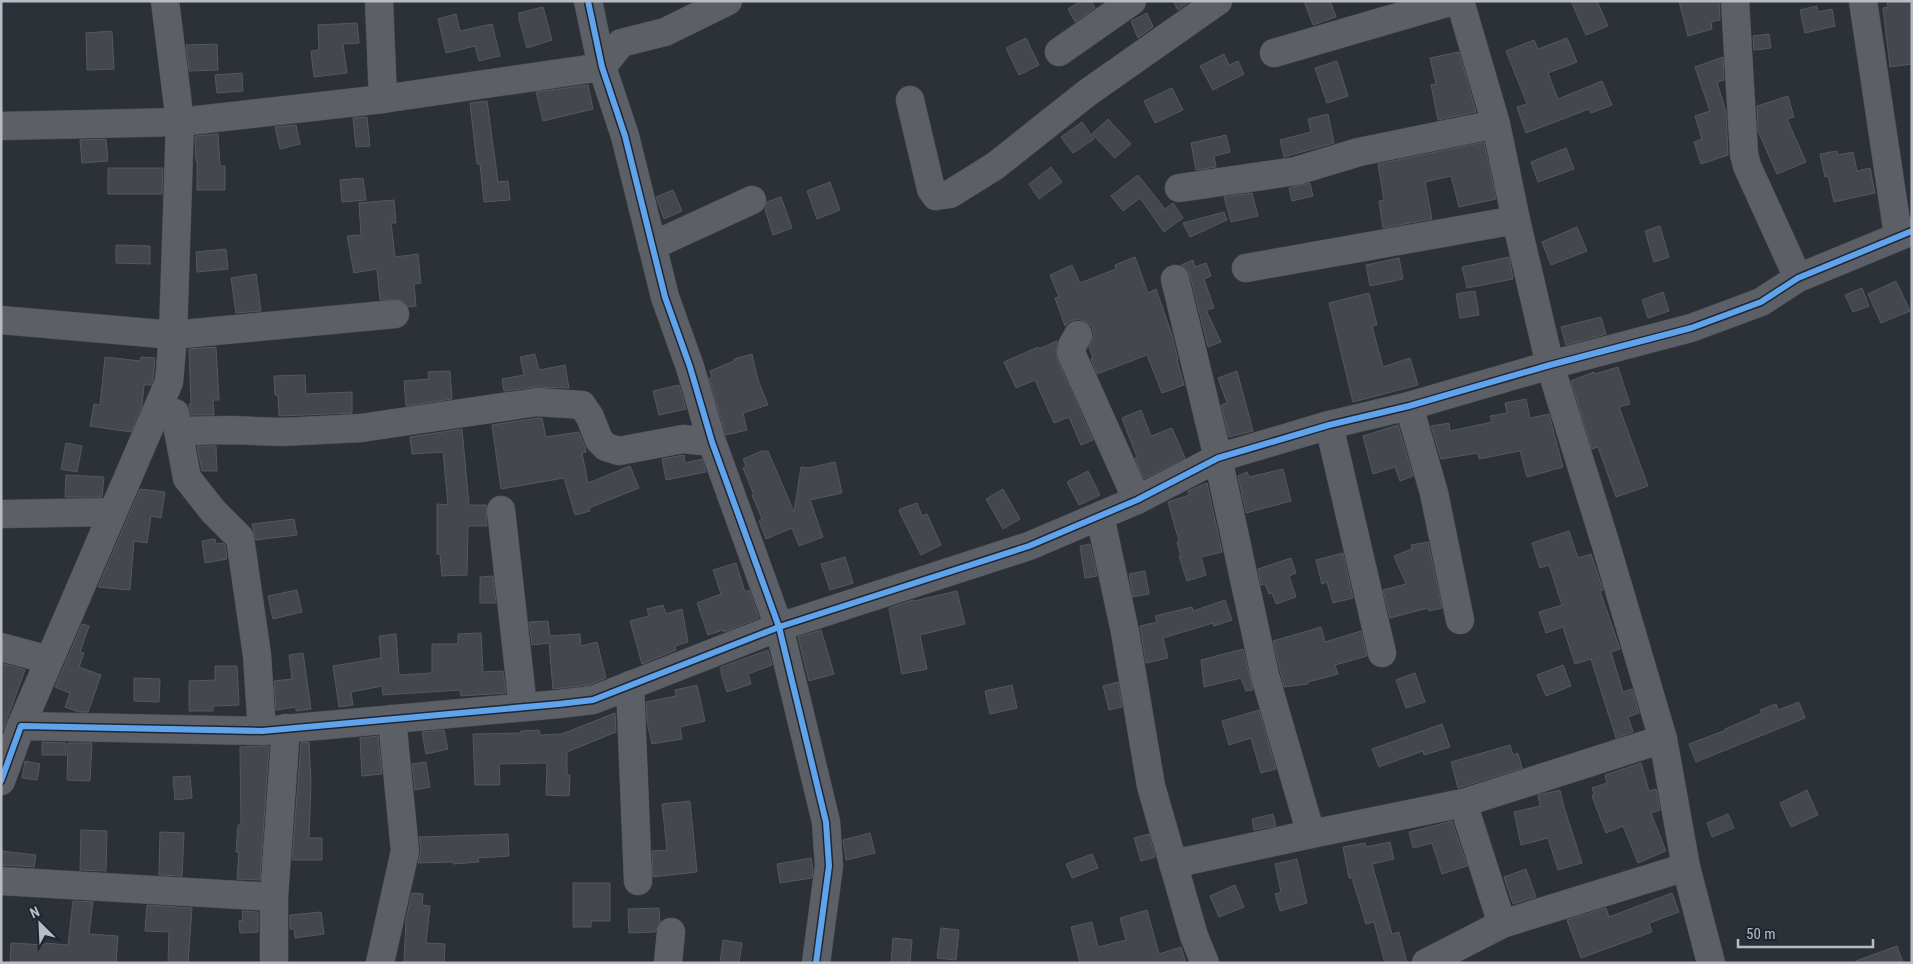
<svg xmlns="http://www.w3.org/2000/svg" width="1913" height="964" font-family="'Roboto Condensed',sans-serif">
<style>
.building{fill:#44474d;stroke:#54585f}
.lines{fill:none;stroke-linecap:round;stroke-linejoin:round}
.minor-casing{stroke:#484b50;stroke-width:29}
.minor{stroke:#5c5f65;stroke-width:28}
.cycleway-casing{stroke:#202631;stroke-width:9}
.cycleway{stroke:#60a3ed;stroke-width:6}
</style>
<rect width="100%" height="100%" fill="#2c3037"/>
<!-- building -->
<g class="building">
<polygon points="1081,1 1091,1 1095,8 1075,22 1068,9"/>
<polygon points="1173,1 1190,1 1178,10"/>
<polygon points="1304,1 1330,1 1336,17 1313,25"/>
<polygon points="1571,1 1597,1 1608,26 1586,35"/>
<polygon points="1679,1 1719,1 1720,20 1711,22 1712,29 1688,36"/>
<polygon points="1887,1 1912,1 1912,64 1890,67 1883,8 1888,7"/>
<polygon points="1817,6 1818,12 1832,9 1835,26 1805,33 1800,10"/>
<polygon points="543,7 552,40 527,48 519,19 519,13"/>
<polygon points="1147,13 1153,27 1138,38 1131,21"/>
<polygon points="456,14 460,31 492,24 500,56 479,61 475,46 446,53 438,19"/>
<polygon points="357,23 359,43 343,44 347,73 314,77 311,51 319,50 318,25"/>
<polygon points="112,31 114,69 87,70 86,33"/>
<polygon points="1769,34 1771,48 1754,50 1753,36"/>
<polygon points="1026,38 1039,65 1019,75 1006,48"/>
<polygon points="1567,38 1577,62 1548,73 1558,99 1602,81 1612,105 1591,113 1589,109 1526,133 1517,107 1527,104 1506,51 1534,40 1538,49"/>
<polygon points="217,44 218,70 189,71 186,45"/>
<polygon points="1459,52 1476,112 1438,120 1431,85 1436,84 1430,58"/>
<polygon points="1224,54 1229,65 1238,61 1244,74 1213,90 1200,66"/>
<polygon points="1723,57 1724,80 1717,82 1726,112 1728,155 1701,164 1694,142 1702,139 1695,116 1710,111 1695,67"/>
<polygon points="1337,61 1348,96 1327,103 1315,68"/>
<polygon points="242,73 243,91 217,93 215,75"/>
<polygon points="588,85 593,109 543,121 536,92"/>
<polygon points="1172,88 1183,110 1155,123 1144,101"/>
<polygon points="1788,96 1794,117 1787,119 1806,162 1777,174 1758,131 1757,106"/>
<polygon points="487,101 498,182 508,181 510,200 484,202 480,164 477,164 470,103"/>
<polygon points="1328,114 1334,143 1284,157 1280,140 1311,132 1308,119"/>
<polygon points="367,117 370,146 356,147 353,118"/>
<polygon points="1108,119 1131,144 1115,158 1092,134"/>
<polygon points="1082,122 1094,139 1073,153 1061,137"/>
<polygon points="296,125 300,144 280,149 275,127"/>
<polygon points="218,134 220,166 225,166 225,190 197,190 197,161 196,161 195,136"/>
<polygon points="1226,135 1230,152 1214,156 1216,167 1196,170 1191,143"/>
<polygon points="106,139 108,161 82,163 80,140"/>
<polygon points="1484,142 1496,199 1459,207 1451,176 1425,182 1432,219 1383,228 1379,201 1384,200 1378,164"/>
<polygon points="1566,148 1574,169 1538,182 1531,162"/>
<polygon points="1837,151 1838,155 1853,152 1857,171 1870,168 1875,193 1834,202 1828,176 1825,177 1820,154"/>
<polygon points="1051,167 1062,182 1039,199 1029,184"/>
<polygon points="108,168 163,168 162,194 108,194"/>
<polygon points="1138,175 1165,209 1173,203 1183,218 1164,232 1140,198 1123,211 1111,196"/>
<polygon points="363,178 366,200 342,202 340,180"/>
<polygon points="830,182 840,210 817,219 807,191"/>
<polygon points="1310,183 1313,196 1292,201 1289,188"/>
<polygon points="673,190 682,211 664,219 656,197"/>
<polygon points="1252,193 1258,216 1231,222 1224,197"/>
<polygon points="781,197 792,228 773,235 765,209 767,202"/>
<polygon points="394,200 396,223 391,223 395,257 418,254 421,283 414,284 416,306 408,307 401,300 380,300 377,269 354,273 347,236 361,235 359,203"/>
<polygon points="1224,212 1227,220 1190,237 1183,223"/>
<polygon points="1660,226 1669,257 1654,262 1645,231"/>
<polygon points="1577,227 1587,251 1551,265 1542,242"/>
<polygon points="116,245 150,246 150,264 116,263"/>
<polygon points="226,249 228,269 197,272 196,252"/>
<polygon points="1135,257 1148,293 1156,289 1172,335 1178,360 1177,360 1184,385 1162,393 1147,355 1097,374 1091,359 1093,358 1089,347 1094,335 1092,327 1086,322 1078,319 1070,321 1065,326 1055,298 1059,297 1050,275 1072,265 1080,283 1116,269 1115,265"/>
<polygon points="1509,257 1513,279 1467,288 1462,267"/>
<polygon points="1399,258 1403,279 1370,286 1366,265"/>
<polygon points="1193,260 1195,267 1206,263 1211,276 1204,279 1214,308 1206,310 1221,342 1208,347 1190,275 1187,269 1181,265"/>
<polygon points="256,274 261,311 236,313 231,278"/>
<polygon points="1896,281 1910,311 1881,323 1868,294"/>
<polygon points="1862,288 1869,306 1853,312 1845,295"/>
<polygon points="1475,291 1479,315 1460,318 1456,294"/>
<polygon points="1663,292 1669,311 1648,318 1642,300"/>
<polygon points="1369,293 1377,325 1372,326 1383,367 1410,358 1418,385 1353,402 1329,303"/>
<polygon points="1601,317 1606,334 1566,345 1561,327"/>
<polygon points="1057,341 1057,359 1093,440 1081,445 1069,417 1054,423 1035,380 1016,388 1004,362 1038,347 1039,349"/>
<polygon points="216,347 219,400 213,400 214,415 191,415 189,404 191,404 189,349"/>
<polygon points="535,354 539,370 565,365 569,388 535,387 504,391 502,379 524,375 520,357"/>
<polygon points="752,354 758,380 768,405 743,413 747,430 726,435 709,378 712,377 710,371 734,361 734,359"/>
<polygon points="105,357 140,361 141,357 155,358 153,380 151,385 144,385 142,406 131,432 90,426 94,404 100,405"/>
<polygon points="1618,367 1630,404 1619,407 1648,486 1616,497 1598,447 1592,449 1571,381 1594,372 1595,374"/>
<polygon points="450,371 452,399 406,406 404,381 429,379 428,372"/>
<polygon points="1237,371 1253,431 1229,437 1221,405 1227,403 1218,378"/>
<polygon points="305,375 306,394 352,392 352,413 279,416 278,395 275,395 274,376"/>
<polygon points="679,385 686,409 659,415 653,391"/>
<polygon points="1526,399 1530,418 1549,414 1563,467 1527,477 1520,451 1479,459 1478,453 1441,459 1431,426 1449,423 1450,431 1492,422 1490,416 1507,413 1505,403"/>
<polygon points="1141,410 1151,436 1172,428 1185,458 1144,479 1135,458 1137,457 1122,418"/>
<polygon points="538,418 542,418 546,437 579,432 585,447 586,452 582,453 588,483 630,466 639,488 589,508 590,511 575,515 564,478 501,489 492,425"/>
<polygon points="1398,425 1413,476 1400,481 1395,467 1373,474 1363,436"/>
<polygon points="462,429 469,505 486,505 487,526 468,526 467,575 442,576 440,554 437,554 437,504 448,505 443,452 412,454 410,437"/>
<polygon points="66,443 82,446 77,472 61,469"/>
<polygon points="197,446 216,446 217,471 202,471"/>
<polygon points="762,451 768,451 794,512 801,467 808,468 835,462 842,493 810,500 823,537 799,546 792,528 766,539 759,521 762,519 752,495 754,495 743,468 746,467 743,459"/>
<polygon points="684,455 685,463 702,459 706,472 666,480 662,459"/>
<polygon points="1283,469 1291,501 1246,513 1238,476 1247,472 1249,477"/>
<polygon points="1088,471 1100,495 1079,505 1067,482"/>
<polygon points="66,475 104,477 102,497 65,497"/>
<polygon points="1207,483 1222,552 1201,557 1206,575 1187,581 1179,556 1181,556 1177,542 1179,541 1168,502 1189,495 1188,491"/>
<polygon points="140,489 165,492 161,518 151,516 147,543 134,541 130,590 98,587"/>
<polygon points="1003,489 1020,519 1003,529 986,499"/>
<polygon points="917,503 922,516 927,514 941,545 921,555 899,511 900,509"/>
<polygon points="294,519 297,535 256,540 252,524"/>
<polygon points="1569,531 1578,558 1591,554 1603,590 1600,591 1620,649 1611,652 1623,692 1632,689 1639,713 1628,717 1633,732 1616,738 1591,659 1575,664 1563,627 1546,633 1539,612 1562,605 1549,565 1540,568 1532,543"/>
<polygon points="215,539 216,544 223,543 225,545 227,559 205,563 202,541"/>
<polygon points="1428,542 1442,608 1429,611 1428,608 1390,618 1383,590 1406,584 1394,556 1412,549 1411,545"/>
<polygon points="1090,544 1097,576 1085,578 1080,546"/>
<polygon points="1343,553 1353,598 1333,603 1327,582 1322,584 1316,560"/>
<polygon points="845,557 853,583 830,590 821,564"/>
<polygon points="1291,558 1296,573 1289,576 1296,597 1276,604 1272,593 1269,594 1265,584 1261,585 1258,569"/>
<polygon points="736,563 745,592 749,590 759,618 724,632 723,630 708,635 697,603 721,594 713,570"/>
<polygon points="1145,571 1149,594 1133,597 1129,574"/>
<polygon points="493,576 496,603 480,603 480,577"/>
<polygon points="297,590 302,612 273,619 268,596"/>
<polygon points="957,591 965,624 920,635 927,669 902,674 889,608 913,600 914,601"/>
<polygon points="1225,600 1232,620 1214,626 1213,623 1163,638 1168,658 1146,663 1140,626 1157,622 1155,616 1192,607 1193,611"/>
<polygon points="663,605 666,614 682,609 688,642 675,646 676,650 642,664 630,621 649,616 647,609"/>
<polygon points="548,621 550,636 580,634 581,646 597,642 606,678 589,685 553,689 549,643 532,645 529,622"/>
<polygon points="82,624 89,626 80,652 84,653 79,667 101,675 88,712 79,712 65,707 70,693 55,687"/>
<polygon points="1321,627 1325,642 1361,631 1367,656 1335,665 1338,674 1308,682 1308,684 1284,687 1273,641"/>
<polygon points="821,630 834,674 809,681 798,637"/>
<polygon points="481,633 483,672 503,671 506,693 461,696 460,690 383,695 382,686 351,692 353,705 339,707 333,666 381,658 379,636 396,634 399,675 432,673 432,644 458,644 458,634"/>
<polygon points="1243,649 1253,690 1246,691 1241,678 1204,687 1201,660"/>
<polygon points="768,650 772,665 748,674 751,684 727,692 721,673 721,667"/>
<polygon points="303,653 311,709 296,711 296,707 276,710 274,681 292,679 289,655"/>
<polygon points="1,663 25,670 3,730 1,730"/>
<polygon points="1563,665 1571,686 1546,696 1537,675"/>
<polygon points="215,666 237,666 239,705 213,706 213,711 189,711 189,681 215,680"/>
<polygon points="1415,673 1425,702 1406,708 1396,680"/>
<polygon points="134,678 160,679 159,702 134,701"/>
<polygon points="1118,682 1122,707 1109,710 1103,686"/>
<polygon points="697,685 705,721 680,727 682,739 652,744 647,722 646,702 676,696 675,690"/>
<polygon points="1012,685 1017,708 990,714 985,691"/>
<polygon points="1799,702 1805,718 1696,762 1689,744 1726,730 1725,729 1762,713 1760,710 1776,704 1778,710"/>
<polygon points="1259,710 1276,769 1261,773 1251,738 1229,745 1222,721"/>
<polygon points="615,713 616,732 567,752 567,775 570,775 569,796 546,795 547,765 545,763 499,764 500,785 475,785 473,734 521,733 521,731 539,730 540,735 562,734"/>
<polygon points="1442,724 1450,747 1424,755 1423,751 1379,767 1372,749"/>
<polygon points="444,730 448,749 426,754 422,732"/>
<polygon points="378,736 382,774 362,776 360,738"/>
<polygon points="42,742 66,743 66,755 42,755"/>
<polygon points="309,742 311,782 309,838 322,838 322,860 292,860 301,743"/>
<polygon points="68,743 92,743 90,781 67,780"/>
<polygon points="1510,745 1513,755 1518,753 1522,768 1458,788 1451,762"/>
<polygon points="264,746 269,746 260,880 237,879 239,852 236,852 238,825 241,825 240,747"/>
<polygon points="25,761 40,764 37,780 22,778"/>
<polygon points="426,762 430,787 415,790 412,764"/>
<polygon points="1641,763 1649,791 1656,789 1660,810 1651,813 1666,851 1638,863 1623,826 1606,833 1592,796 1594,795 1592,788 1607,783 1605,775"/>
<polygon points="190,776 192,798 175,800 173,777"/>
<polygon points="1560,790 1564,807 1582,863 1558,870 1548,838 1521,845 1514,812 1540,806 1538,795"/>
<polygon points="1807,790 1818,815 1791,827 1780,803"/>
<polygon points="690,801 697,872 653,877 652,851 667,850 662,804"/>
<polygon points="1273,814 1276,826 1254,830 1252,819"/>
<polygon points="1728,814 1734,828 1712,837 1707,823"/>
<polygon points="1452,821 1467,866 1442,874 1432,843 1413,848 1409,832"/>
<polygon points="81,830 107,831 106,871 80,870"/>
<polygon points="160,832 184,833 182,876 159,875"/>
<polygon points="870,833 875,853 846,860 843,840"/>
<polygon points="508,834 509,856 478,858 479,862 454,864 453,862 418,863 421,850 419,837"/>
<polygon points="1149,834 1155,857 1141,861 1134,838"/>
<polygon points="1390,842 1394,859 1372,864 1392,934 1399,932 1407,963 1385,963 1374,922 1366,924 1352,878 1349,878 1343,847 1365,843 1366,847"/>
<polygon points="1,851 36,855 34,867 1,865"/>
<polygon points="1092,854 1098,868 1072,878 1066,864"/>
<polygon points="811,858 813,869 812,878 780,883 777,864"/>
<polygon points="1297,859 1307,903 1280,911 1275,894 1281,892 1275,864"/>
<polygon points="1526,869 1536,897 1513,904 1504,877"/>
<polygon points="573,883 610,883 610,921 591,921 591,927 573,927"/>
<polygon points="1235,885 1244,907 1219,917 1210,896"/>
<polygon points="412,893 423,894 422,905 430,906 426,943 445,944 444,963 404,962 406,919"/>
<polygon points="1672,893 1679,912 1649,923 1652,932 1581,958 1567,920 1606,908 1609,917"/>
<polygon points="73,901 93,902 89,934 118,936 116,963 10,963 11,943 45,945 45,943 68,945"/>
<polygon points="147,905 192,908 188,963 168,963 169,932 145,931"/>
<polygon points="659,908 660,922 655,932 629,933 628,909"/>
<polygon points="1147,910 1159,954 1181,947 1186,963 1080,963 1071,927 1092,922 1098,947 1126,940 1120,918"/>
<polygon points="242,911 258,912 258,932 240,933 239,921 243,920"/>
<polygon points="321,912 324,934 295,938 294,929 290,929 290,915"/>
<polygon points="941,928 959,930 956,960 937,958"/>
<polygon points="893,938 912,940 910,963 891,963"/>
<polygon points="723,940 742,943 739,963 720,963"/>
<polygon points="1897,946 1903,963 1856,963 1856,961"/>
</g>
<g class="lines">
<!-- minor casing -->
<g class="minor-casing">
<g id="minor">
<polyline points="379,1 383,99"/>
<polyline points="588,1 602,67 625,136 665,297 690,367 712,442 779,627 826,822 829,866 816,963"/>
<polyline points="1460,1 1496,124 1516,220 1550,365 1605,542 1663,739 1686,867 1711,963"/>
<polyline points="1735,1 1744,154 1747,166 1798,278"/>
<polyline points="1863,1 1898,235"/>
<polyline points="1059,52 1132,1"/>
<polyline points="1274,53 1453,1"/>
<polyline points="910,100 931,189 936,196 950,194 995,166 1087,93 1218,1"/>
<polyline points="1,126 180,122 383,99 602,67 621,43 665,32 728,1"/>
<polyline points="1179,188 1296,171 1359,152 1496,124"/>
<polyline points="652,246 752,200"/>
<polyline points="1246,268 1516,220"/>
<polyline points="1175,279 1218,458 1265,676 1311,834 1463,803 1663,739"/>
<polyline points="1,320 173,335 395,314"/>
<polyline points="1078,335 1072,346 1071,353 1137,500"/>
<polyline points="1409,406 1434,493 1460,620"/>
<polyline points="175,413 187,478 213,511 240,538 257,655 262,731"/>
<polyline points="1329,425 1382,653"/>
<polyline points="178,431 231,430 282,432 361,428 537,402 582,405 590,417 599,440 606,447 619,451 683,439 712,442"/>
<polyline points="501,510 523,707"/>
<polyline points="1,514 113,512"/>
<polyline points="1100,516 1125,632 1151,786 1194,936 1205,963"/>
<polyline points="1,647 49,660"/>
<polyline points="630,685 638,881"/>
<polyline points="21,726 169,382 173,335 180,122 165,1"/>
<polyline points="1,781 21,726 262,731 559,704 593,700 779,627 1029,546 1137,500 1218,458 1329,425 1409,406 1550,365 1691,328 1761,302 1798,278 1912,231"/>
<polyline points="1463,803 1502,924"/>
<polyline points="1173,864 1311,834"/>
<polyline points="1,881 274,897"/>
<polyline points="274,963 274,897 286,728"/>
<polyline points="380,963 405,851 392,719"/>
<polyline points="668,963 671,932"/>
<polyline points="1426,963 1502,924 1686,867"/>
</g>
</g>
<!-- minor -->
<use href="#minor" class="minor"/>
<!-- cycleway casing -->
<g class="cycleway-casing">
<g id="cycleway">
<polyline points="588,1 602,67 625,136 665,297 690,367 712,442 779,627 826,822 829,866 816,963"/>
<polyline points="1,781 21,726 262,731 559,704 593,700 779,627 1029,546 1137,500 1218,458 1329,425 1409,406 1550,365 1691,328 1761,302 1798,278 1912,231"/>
</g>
</g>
<!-- cycleway -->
<use href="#cycleway" class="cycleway"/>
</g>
<!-- border -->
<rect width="1913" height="964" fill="none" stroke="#b7bcc7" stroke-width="5"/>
<!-- north arrow -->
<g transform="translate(40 924) rotate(336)" stroke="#202631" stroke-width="4" paint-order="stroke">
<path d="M0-4L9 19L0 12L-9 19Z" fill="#b7bcc7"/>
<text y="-8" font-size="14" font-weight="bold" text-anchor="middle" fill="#b7bcc7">N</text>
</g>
<!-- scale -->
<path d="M1738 939v8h135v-8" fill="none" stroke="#b7bcc7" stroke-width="2.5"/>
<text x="1746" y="939" font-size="15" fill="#b7bcc7" stroke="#202631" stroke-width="4" paint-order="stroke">50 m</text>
</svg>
